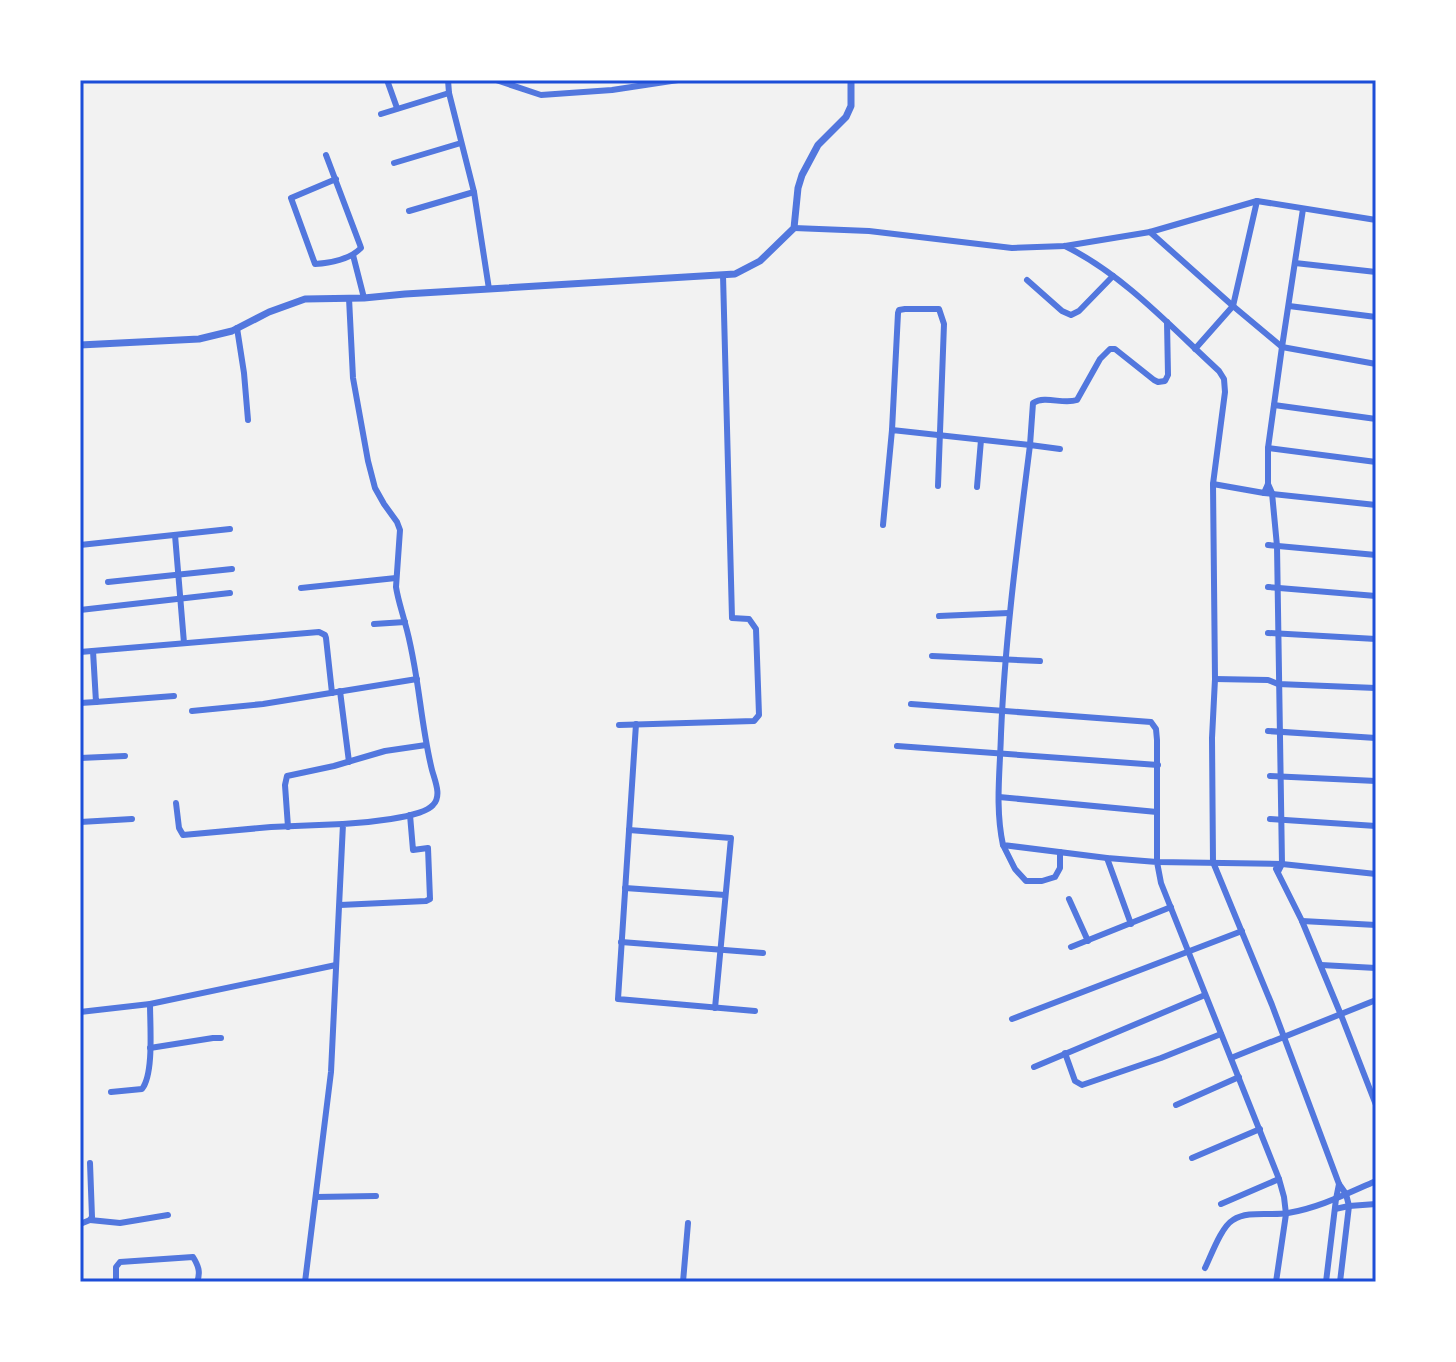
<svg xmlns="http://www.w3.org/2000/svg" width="1456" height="1362" font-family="'Exo 2',sans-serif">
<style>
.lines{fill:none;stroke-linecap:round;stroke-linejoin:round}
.minor{stroke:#5277de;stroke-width:6}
.tertiary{stroke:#5277de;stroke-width:7}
.neatline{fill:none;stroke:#1d4ed8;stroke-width:3}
</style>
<rect width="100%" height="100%" fill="#f2f2f2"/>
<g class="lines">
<!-- minor -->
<g class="minor">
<polyline points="387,80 397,108"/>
<polyline points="448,80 449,93 474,192 489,289"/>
<polyline points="496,80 541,95 612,90 678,80"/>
<polyline points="381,114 449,93"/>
<path d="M326 155 360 245 361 248C350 259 331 263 315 264L291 198 336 179"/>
<polyline points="394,163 461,143"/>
<polyline points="409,211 474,192"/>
<polyline points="794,228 869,231 1012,248 1065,246 1150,232 1257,201 1376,220"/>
<polyline points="1150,232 1233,306 1282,347 1376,364"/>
<path d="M1065 246C1124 275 1171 327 1219 371L1224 379 1225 392 1213 484 1215 679 1212 738 1213 862 1272 1005 1339 1184 1346 1194 1349 1206 1340 1282"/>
<polyline points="353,255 364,298"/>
<polyline points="1295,263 1376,272"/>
<polyline points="1027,280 1062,311 1071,315 1079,311 1113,276"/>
<polyline points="1289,306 1376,317"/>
<polyline points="237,328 244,373 248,420"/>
<polyline points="1195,349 1233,306 1257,201"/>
<polyline points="1274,405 1376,419"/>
<polyline points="892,430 898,313 899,310 905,309 939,309 944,324 938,486"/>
<polyline points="1268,448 1376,462"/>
<path d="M1060 449 1030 445C1018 541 1005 637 1001 734 1000 771 995 808 1003 845L1107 858 1157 862 1161 883 1279 1179 1221 1204"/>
<polyline points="1213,484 1264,493 1376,505"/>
<polyline points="1268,484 1272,493 1277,546 1282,864 1278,872"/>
<polyline points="977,487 981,440"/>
<polyline points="1264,493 1268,484 1268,448 1282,347 1303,209"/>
<path d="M883 525 892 430 1030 445 1033 403C1046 395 1063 405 1077 400L1100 359 1110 349H1115L1154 380 1158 382 1165 381 1168 375 1167 322"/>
<polyline points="175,535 184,643"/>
<polyline points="80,545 230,529"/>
<polyline points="1268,545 1376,555"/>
<polyline points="108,582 232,569"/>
<polyline points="1268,587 1376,596"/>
<polyline points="301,588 396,578"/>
<polyline points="80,610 230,593"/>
<polyline points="939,616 1009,613"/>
<polyline points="374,624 405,622"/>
<polyline points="1268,633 1376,639"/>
<polyline points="93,651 96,702 174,696"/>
<polyline points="80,652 319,632 325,635 326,638 332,693"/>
<polyline points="932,656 1040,661"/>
<polyline points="1215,679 1268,680 1278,684 1376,688"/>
<polyline points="340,691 349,762"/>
<polyline points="80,703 96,702"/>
<polyline points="911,704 1151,722 1156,729 1157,740 1157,862 1282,864 1376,874"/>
<polyline points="192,711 263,704 417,679"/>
<polyline points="636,724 618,999 755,1011"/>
<polyline points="619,725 754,721 759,715 756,629 749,619 732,618 723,275"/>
<polyline points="1268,731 1376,738"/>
<polyline points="897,746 1158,765"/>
<polyline points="80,758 125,756"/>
<polyline points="1270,776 1376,781"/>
<polyline points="999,797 1157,812"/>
<polyline points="176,803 179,828 183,835 271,827 343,824"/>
<polyline points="1270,819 1376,826"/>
<polyline points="80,822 132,819"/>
<polyline points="288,827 285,785 287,776 334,766 385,751 426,745"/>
<polyline points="629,830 731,838 715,1008"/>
<polyline points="1003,845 1015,869 1026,881 1042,881 1055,877 1060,868 1060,852"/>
<polyline points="1107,858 1131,924"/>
<polyline points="1276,869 1302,921 1341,1015 1376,1105"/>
<polyline points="625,888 725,895"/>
<polyline points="1069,899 1088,941"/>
<polyline points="340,905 426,901 430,899 428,848 413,850 410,815"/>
<polyline points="1302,921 1376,925"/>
<polyline points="621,942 763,953"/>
<polyline points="1071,947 1171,907"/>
<polyline points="1321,965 1376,968"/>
<polyline points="80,1012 150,1004 336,965"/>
<polyline points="1012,1019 1242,931"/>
<polyline points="150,1048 213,1038 221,1038"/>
<polyline points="1065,1053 1075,1081 1082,1085 1161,1058 1221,1034"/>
<polyline points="1231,1058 1376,1000"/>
<polyline points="1034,1067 1205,995"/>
<path d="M111 1092 142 1089C154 1074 150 1025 150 1004"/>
<polyline points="1176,1105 1239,1077"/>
<polyline points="1192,1158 1260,1129"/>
<polyline points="316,1197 376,1196"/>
<polyline points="1335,1209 1349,1206 1376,1204"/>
<polyline points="90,1220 120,1223 168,1215"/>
<polyline points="80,1224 90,1220 92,1217 90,1163"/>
<path d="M1205 1268C1211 1256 1221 1227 1233 1220 1248 1210 1271 1216 1288 1213 1319 1208 1348 1193 1376 1181"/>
<path d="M116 1282V1267L120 1262 193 1257C198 1265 201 1272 197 1282"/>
<path d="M305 1282 331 1072 343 824C362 823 422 818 433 805 442 796 435 781 432 770 420 722 419 671 405 623 402 611 398 600 396 587L400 530 397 522 384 504 375 488 368 461 353 378 349 298"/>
<polyline points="683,1282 688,1223"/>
<polyline points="1276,1282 1286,1214 1284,1197 1279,1179"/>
<polyline points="1326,1282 1336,1199 1339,1184"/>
</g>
<!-- tertiary -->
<polyline class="tertiary" points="80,345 199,339 232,331 269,312 305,299 364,298 405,294 735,274 760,261 794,228 798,188 802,175 818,145 846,117 851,106 851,80"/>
</g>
<!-- border -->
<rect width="1456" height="1362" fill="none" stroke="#ffffff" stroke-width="164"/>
<rect x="82" y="82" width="1292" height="1198" class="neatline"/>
</svg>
